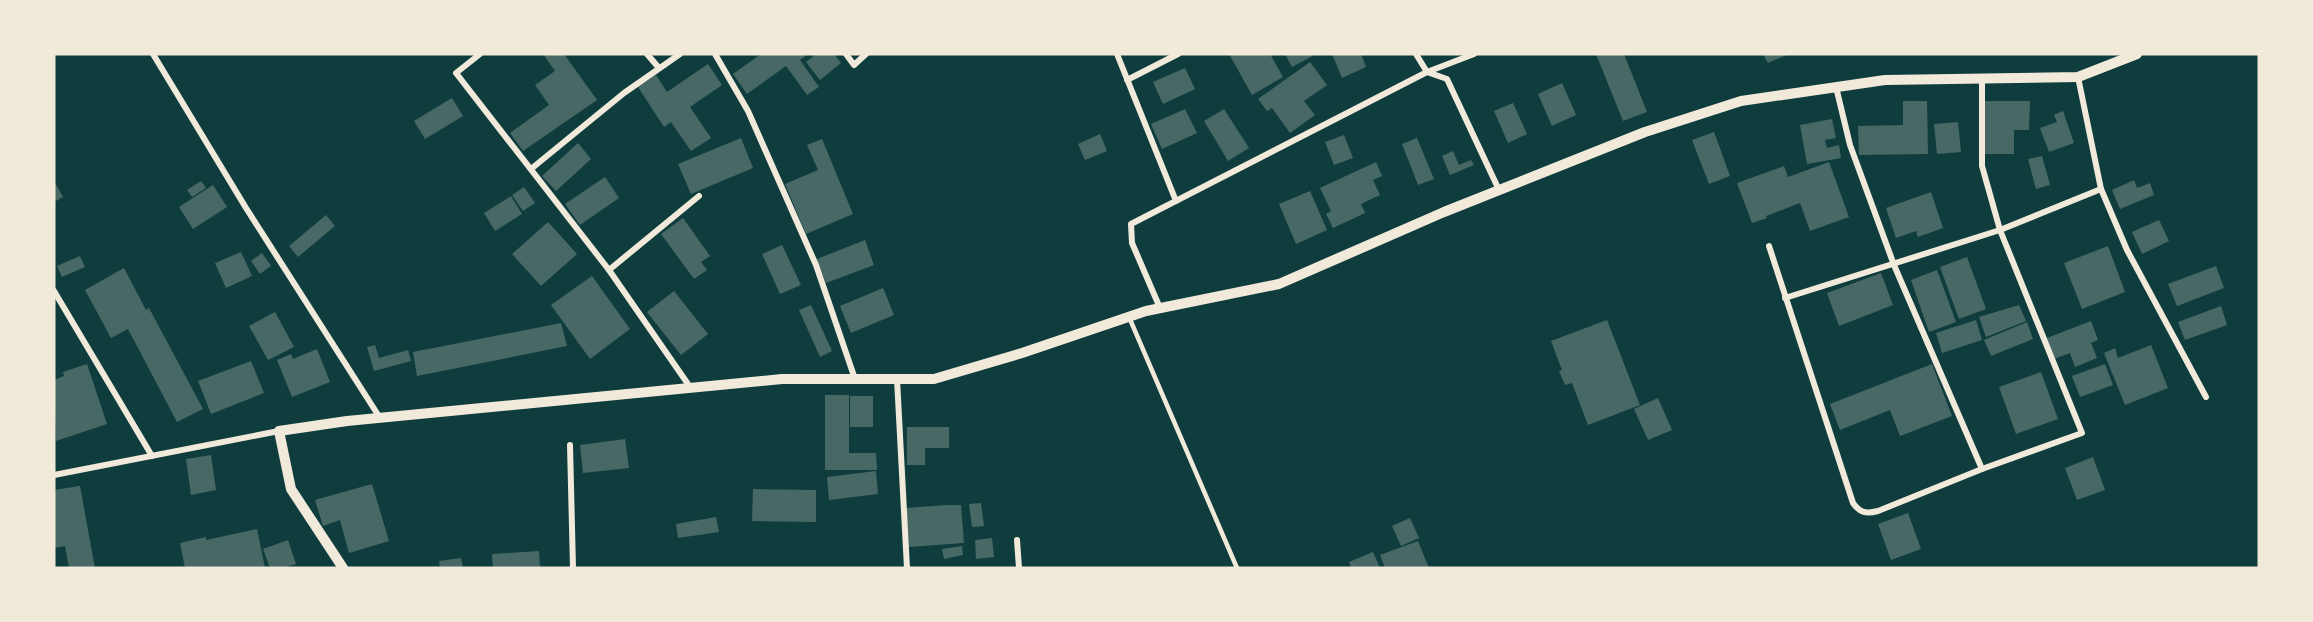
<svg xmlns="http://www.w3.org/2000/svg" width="2313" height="622" font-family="'Playfair Display',serif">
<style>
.building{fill:#486865}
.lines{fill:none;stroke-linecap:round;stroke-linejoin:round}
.service{stroke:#f1e9da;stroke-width:4.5}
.minor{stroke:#f1e9da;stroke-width:6}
.tertiary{stroke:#f1e9da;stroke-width:10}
</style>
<rect width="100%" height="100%" fill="#0f3d3e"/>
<!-- building -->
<g class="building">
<polygon points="543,54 564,54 597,100 523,151 510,133 549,105 535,85 555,71"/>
<polygon points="761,54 808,54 800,60 819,87 807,95 786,66 747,94 733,74"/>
<polygon points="816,54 834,54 841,63 820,80 806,62"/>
<polygon points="1229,54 1270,54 1283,77 1252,95"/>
<polygon points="1285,54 1316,54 1292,67"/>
<polygon points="1332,54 1361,54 1366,67 1342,78"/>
<polygon points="1596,54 1624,54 1647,112 1623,121"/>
<polygon points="1763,54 1789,54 1768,63"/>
<polygon points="1310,62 1327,85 1304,101 1315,115 1290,133 1272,108 1267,111 1258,99"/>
<polygon points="708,64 722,85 690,107 711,138 691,151 671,122 664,127 638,87 656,75 667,92"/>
<polygon points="1185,68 1195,89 1163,104 1153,82"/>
<polygon points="1562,83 1576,115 1552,126 1538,94"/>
<polygon points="452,98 463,116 425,139 414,121"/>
<polygon points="1903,101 1927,101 1928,154 1859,155 1858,126 1903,125"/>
<polygon points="1984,101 2030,101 2029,130 2014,130 2014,154 1983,154"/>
<polygon points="1513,103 1527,134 1508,143 1494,111"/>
<polygon points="1185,109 1197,133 1162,149 1151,124"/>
<polygon points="1224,109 1249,148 1228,161 1204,121"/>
<polygon points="2063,111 2074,143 2049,152 2040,128 2057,122 2054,115"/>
<polygon points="1832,119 1836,138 1825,140 1827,148 1839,145 1841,158 1807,164 1800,125"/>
<polygon points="1958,122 1961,152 1937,154 1934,124"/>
<polygon points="1714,132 1730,176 1709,184 1692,140"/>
<polygon points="1100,134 1107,151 1085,160 1078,144"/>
<polygon points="1344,135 1353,158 1334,165 1325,142"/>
<polygon points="741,138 753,168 691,194 678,164"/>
<polygon points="1417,138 1434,179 1418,185 1402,144"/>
<polygon points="822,139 853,214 806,234 785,184 818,170 807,145"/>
<polygon points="578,143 591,159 556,191 542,176"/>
<polygon points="1453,151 1459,165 1471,160 1474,165 1450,175 1442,156"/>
<polygon points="2042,156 2050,185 2036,189 2028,159"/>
<polygon points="1376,162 1382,176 1373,180 1380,195 1361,204 1365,213 1333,228 1326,214 1331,211 1320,188"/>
<polygon points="1829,162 1849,217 1810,231 1800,203 1766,216 1767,218 1752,223 1737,183 1784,166 1788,177"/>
<polygon points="605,177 619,198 580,225 565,204"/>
<polygon points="2134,180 2137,188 2150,183 2154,195 2120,209 2112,190"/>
<polygon points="54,181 63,197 54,202"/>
<polygon points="201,181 206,188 192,197 187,190"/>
<polygon points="213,185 227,207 193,229 179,207"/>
<polygon points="524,187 535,203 523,211 512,195"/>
<polygon points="1310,191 1327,230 1296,244 1279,204"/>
<polygon points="1931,192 1943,228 1918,237 1916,231 1896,238 1886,208"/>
<polygon points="511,196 522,214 495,231 484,213"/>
<polygon points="326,215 335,226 298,257 289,246"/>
<polygon points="683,218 710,256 701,262 707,270 694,279 661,234"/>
<polygon points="2159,220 2169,241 2142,254 2132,232"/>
<polygon points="548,222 577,254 541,286 512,254"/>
<polygon points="865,240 874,265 826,283 817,259"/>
<polygon points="782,245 801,285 780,294 762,254"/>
<polygon points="2108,246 2125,292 2082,309 2064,263"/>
<polygon points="241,252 252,276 226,288 215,263"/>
<polygon points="262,253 271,266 260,274 251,261"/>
<polygon points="80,256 85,267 62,277 57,266"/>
<polygon points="1967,257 1986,309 1959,319 1940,267"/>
<polygon points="2216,266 2224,288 2177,306 2168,284"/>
<polygon points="124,268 146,310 149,308 203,409 177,422 128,329 111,338 85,290"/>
<polygon points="1937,270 1956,322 1929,332 1911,280"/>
<polygon points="1881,273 1893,305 1839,326 1827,293"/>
<polygon points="592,276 630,329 590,359 551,305"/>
<polygon points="883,288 894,315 851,333 840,306"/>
<polygon points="674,291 708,334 681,355 647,312"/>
<polygon points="811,305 832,351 820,357 799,310"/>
<polygon points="2019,305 2026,321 1986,337 1979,317"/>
<polygon points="2221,306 2227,325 2185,340 2178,322"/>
<polygon points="275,312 294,347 268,360 249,326"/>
<polygon points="1607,320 1640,405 1588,425 1572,383 1565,385 1559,371 1562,370 1551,341"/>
<polygon points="1976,320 1982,340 1942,353 1936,333"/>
<polygon points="2091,321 2098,340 2091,343 2097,358 2075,367 2070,353 2054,359 2047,338"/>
<polygon points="2027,322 2033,339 1991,356 1984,340"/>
<polygon points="561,323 567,346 417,376 413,352"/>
<polygon points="375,345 379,358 408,350 411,361 374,371 367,347"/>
<polygon points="2151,345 2168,388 2125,405 2104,353 2115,348 2118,358"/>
<polygon points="317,349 330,382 292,397 277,360 291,354 293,359"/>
<polygon points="251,361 264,393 211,414 198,381"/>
<polygon points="87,364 107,424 56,441 54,380 64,376 63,372"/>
<polygon points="1932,364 1952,416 1900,436 1890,410 1840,430 1830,404"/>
<polygon points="2105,364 2113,385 2080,397 2072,376"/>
<polygon points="2041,372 2058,419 2016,434 1999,387"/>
<polygon points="825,395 849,395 849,453 876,453 877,470 825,470"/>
<rect x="850" y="396" width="23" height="31"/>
<polygon points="1658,398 1672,430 1648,440 1634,409"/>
<polygon points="907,427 949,427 949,448 925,448 925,465 907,465"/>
<polygon points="625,439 629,468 583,473 580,445"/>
<polygon points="211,455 216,490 191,495 186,459"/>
<polygon points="2093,457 2105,490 2077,500 2065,468"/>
<polygon points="876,471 878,494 829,500 827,477"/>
<polygon points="372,484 389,541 349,553 340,520 323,526 315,500"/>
<polygon points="80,486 95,568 69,568 65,546 54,548 54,490"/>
<polygon points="753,489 816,490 816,522 752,521"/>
<polygon points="981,503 984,526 972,527 969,504"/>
<polygon points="947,505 961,505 964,543 909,547 906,508"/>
<polygon points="1908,513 1921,549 1891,560 1878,524"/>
<polygon points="716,517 719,532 678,538 676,524"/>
<polygon points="1410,518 1419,538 1401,546 1392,526"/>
<polygon points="257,529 265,568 185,568 180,543 206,537 206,540"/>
<polygon points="992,538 994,557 976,559 975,540"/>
<polygon points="288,540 296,564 282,568 270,568 263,549"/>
<polygon points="1418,541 1429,568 1385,568 1380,555"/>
<polygon points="962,546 963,555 944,559 942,549"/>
<polygon points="539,551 540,568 493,568 492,554"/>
<polygon points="1373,552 1380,568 1351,568 1349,562"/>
<polygon points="461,558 463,568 440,568 439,561"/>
</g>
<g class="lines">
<!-- service -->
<polyline class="service" points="1129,317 1237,568"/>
<!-- minor -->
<g class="minor">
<polyline points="153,54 246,208 380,418"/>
<polyline points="480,54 456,73 609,270 690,387"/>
<polyline points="647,54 659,68"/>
<polyline points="715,54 748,111 816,265 855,379"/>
<polyline points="846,54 854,65 866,54"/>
<polyline points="1117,54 1176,201"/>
<polyline points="1416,54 1427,72 1447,79 1499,190"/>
<polyline points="2078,77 2101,189 2127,250 2206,397"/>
<polyline points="1127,80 1178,54"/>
<polyline points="1836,87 1850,145 1894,265 1982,469"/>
<polyline points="531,169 624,93 680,54"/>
<path d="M1769 246 1853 503C1860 513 1866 514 1878 511L1982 469 2082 433 2000 230 1982 166V78"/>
<polyline points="609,270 699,196"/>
<polyline points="54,291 152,456"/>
<polyline points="1785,298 2000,230 2101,189"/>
<polyline points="1160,308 1132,243 1131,224 1427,72 1474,54"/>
<polyline points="897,379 907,568"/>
<polyline points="570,445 573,568"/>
<polyline points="54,475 279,431"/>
<polyline points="1017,540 1019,568"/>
</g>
<!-- tertiary -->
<polyline class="tertiary" points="343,568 291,489 279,431 347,421 782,379 934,379 1022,353 1146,311 1279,284 1444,212 1645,132 1741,101 1885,80 2078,77 2137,54"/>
</g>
<!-- border -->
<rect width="2313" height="622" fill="none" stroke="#f1e9da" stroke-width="111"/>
</svg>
